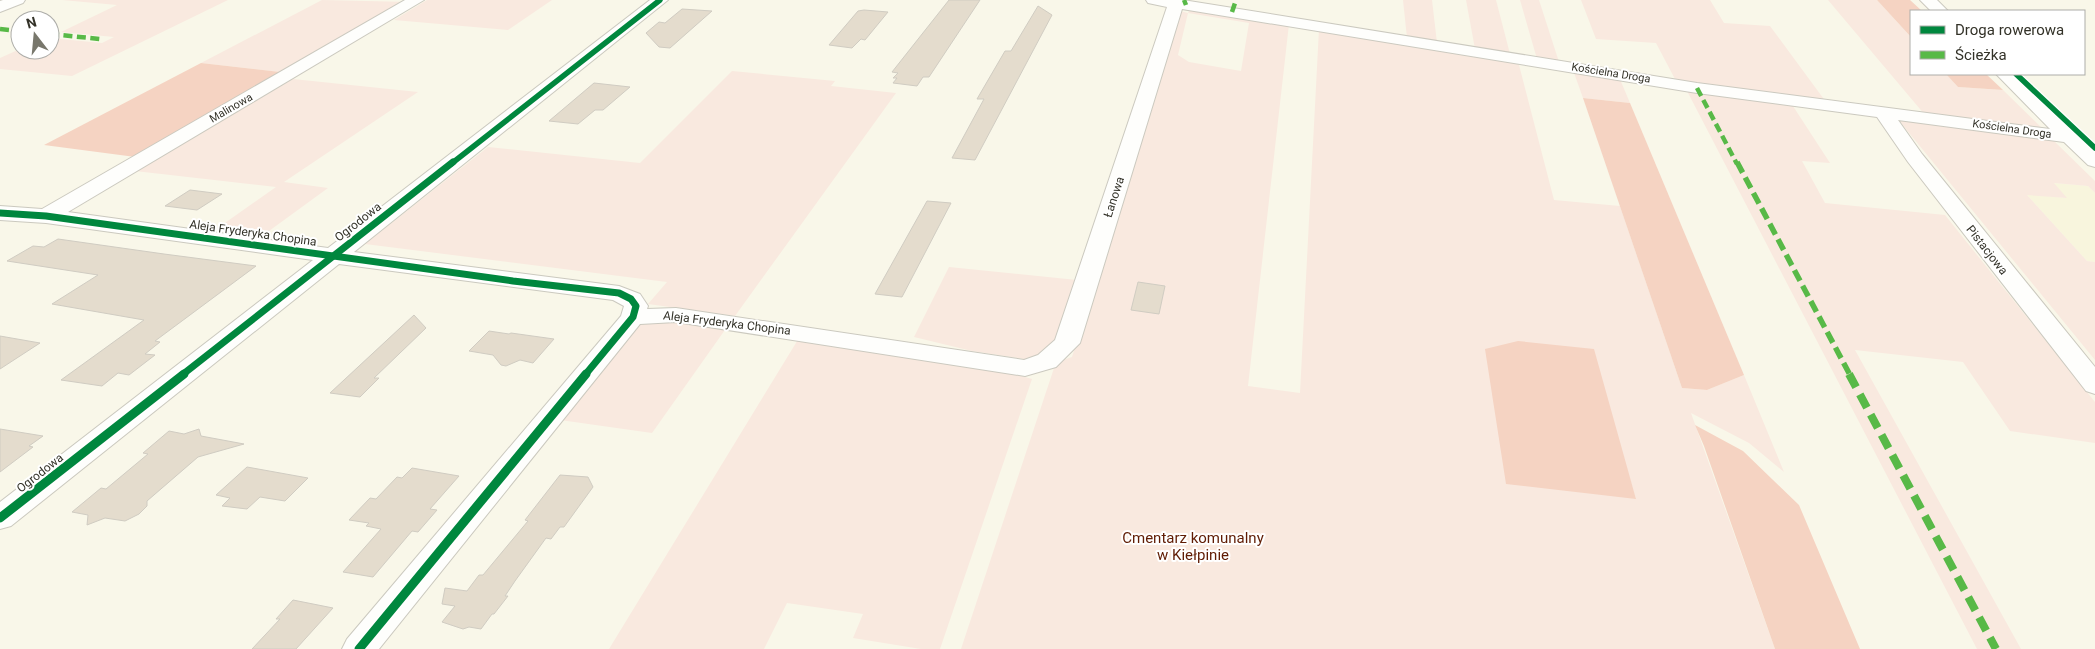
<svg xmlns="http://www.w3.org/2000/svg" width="2095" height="649" font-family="Roboto,sans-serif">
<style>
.built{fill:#f8f5dd}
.green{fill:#f9e9df;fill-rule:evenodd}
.forest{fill:#f5d3c2}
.building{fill:#e4dccd;stroke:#d0ccc2}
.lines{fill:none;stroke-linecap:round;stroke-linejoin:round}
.minor-casing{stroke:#cbc9bf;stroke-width:2}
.minor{fill:#fefefc;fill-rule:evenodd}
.quiet-far2{stroke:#58b947;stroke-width:4.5;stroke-dasharray:9 4.5;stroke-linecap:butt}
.quiet-far1{stroke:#58b947;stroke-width:5.5;stroke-dasharray:12 5.5;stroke-linecap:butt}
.quiet{stroke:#58b947;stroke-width:8;stroke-dasharray:15 8;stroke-linecap:butt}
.cycleway-far2-casing{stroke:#fff;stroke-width:8}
.cycleway-far1-casing{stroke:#fff;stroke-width:10}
.cycleway-casing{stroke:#fff;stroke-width:12}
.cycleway-far2{stroke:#00873e;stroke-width:5.5}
.cycleway-far1{stroke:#00873e;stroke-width:7}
.cycleway{stroke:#00873e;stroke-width:9}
.labels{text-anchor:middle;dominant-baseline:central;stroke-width:4;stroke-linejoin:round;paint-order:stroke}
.far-street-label{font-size:11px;fill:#333228;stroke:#fff}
.street-label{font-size:12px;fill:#333228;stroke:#fff}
.near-park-label{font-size:15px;fill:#601c04;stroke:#fff}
</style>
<rect width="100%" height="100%" fill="#f9f7e9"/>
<!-- built -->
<polygon class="built" points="2053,183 2088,186 2095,193 2095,262 2087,261 2026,194 2066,198"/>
<!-- green -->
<g class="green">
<polygon points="62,0 228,0 72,76 0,69 0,58 20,49 50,50 50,38 102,43 114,37 61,32 117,5"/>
<polygon points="322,0 410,2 289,73 201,63"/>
<polygon points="427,0 552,0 508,30 394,20"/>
<polygon points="1403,0 1432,0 1437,43 1407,38"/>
<polygon points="1466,0 1496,0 1510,54 1475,49"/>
<polygon points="1520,0 1539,0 1559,62 1537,59"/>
<polygon points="1581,0 1710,0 1724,23 1770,26 1826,102 1676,81 1656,43 1596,39"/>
<polygon points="1828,0 1877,0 1911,37 1911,74 1946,74 1958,87 2003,90 2044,130 1925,115"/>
<path d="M1190 8 1289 24 1248 386 1300 393 1319 29 1518 61 1554 200 1620 206 1682 388 1707 390 1744 375 1784 472 1749 443 1691 413 1775 649H961L1056 362 1072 357 1180 11 1188 13ZM1188 13 1249 23 1241 71 1189 62 1178 55ZM1518 341 1615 429 1636 499Z"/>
<polygon points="1573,70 1619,77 1630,103 1583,98"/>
<polygon points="732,71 835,81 831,86 896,93 735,316 648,304 667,282 365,244 488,147 640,163"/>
<polygon points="293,79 418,92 284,182 328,188 269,231 222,225 276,187 135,171"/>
<polygon points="1686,89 1791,103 1830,163 1802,161 1825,203 1945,215 2095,402 2095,443 2010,431 1963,362 1855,350 2021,649 1977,649"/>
<polygon points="1896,117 2016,133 2054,141 2095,181 2095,193 2088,186 2054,183 2067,198 2027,195 2087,261 2095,262 2095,360"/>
<polygon points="949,267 1077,280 1054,349 1031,360 972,351 914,337"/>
<polygon points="657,320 727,327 652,433 553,419 637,325"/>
<polygon points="799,338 993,368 1032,379 940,649 921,649 853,638 863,614 787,603 764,649 609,649"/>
</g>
<!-- forest -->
<g class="forest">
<polygon points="1877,0 1910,0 1922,11 1911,11 1911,37"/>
<polygon points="201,63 289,73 143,158 44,145"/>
<polygon points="1946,74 1986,74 2003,90 1958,87"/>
<polygon points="1583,98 1630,103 1744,375 1707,390 1682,388"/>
<polygon points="1518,341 1594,349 1636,499 1506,484 1485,349"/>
<polygon points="1695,425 1743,451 1799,505 1860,649 1775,649 1704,446"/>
</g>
<!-- building -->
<g class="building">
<polygon points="949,0 980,0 929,77 923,77 917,86 893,83 897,78 893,78 898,73 892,72"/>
<polygon points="1038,6 1052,15 975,160 952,158 984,99 977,99 1005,51 1011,51"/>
<polygon points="682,9 712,11 670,48 659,47 646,33 659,22 665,23"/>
<polygon points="864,10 888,12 865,40 861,39 852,48 829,45 858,11"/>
<polygon points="594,83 630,87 603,110 595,110 578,124 549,121"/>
<polygon points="190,190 222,194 197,210 165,206"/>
<polygon points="927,201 951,203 902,297 875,294"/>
<polygon points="58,239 164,254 256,266 155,341 160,342 145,354 155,355 129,375 118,373 102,386 61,380 144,320 52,304 98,275 7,261 33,246 44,247"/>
<polygon points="1138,282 1165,286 1159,314 1131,310"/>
<polygon points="414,315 426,328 374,378 379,378 360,397 330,393"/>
<polygon points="489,331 509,334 511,333 554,339 533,363 520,360 506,366 501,365 493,355 469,351"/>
<polygon points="0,336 40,343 0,369"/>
<polygon points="0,429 43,436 29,446 33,447 0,472"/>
<polygon points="199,429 201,436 244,444 198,457 147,501 147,506 139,514 125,521 105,518 87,525 88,515 72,512 101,488 106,489 148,454 143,453 169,431 184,434"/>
<polygon points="247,467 308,478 285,501 260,497 247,509 222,506 230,498 216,495"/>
<polygon points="412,468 459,476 430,509 437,510 418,532 412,531 373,577 343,572 381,529 366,526 369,523 349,520 370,498 376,499 397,477 402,478"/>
<polygon points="560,475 588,477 593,487 564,527 560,527 551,539 546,538 515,581 505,596 508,596 494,614 492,614 481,629 469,627 463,629 442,622 455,606 442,604 445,588 467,591 479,575 483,575 528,521 525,520"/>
<polygon points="293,600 333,608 296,649 252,649 280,619 276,619"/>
</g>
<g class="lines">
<!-- minor casing -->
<g class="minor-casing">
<g id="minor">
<polygon points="3,0 25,0 23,3 0,12 0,1"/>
<polygon points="405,0 424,0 68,212 328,248 650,0 668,0 354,252 619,286 640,294 648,306 647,309 676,308 1024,360 1038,355 1055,340 1167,7 1148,3 1146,0 1183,0 1697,83 2050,129 1996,74 2015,74 2095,150 2095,167 2088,165 2064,142 1898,120 1922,154 2095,367 2095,394 2086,391 1908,162 1877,117 1697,93 1182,9 1080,343 1056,367 1025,376 676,322 640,324 379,649 342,649 347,639 621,316 624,306 613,300 339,264 11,526 0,529 0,502 313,260 46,223 0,220 0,206 42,209"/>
<polygon points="1920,0 1937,0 1948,11 1931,11"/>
</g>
</g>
<!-- minor -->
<use href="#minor" class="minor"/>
<!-- quiet-far2 -->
<g class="quiet-far2">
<polyline points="1184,0 1186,5"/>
<polyline points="1232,12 1236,0"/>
<polyline points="0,29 20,31"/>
<polyline points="50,34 100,39"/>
<polyline points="1697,88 1737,164"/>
</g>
<!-- quiet-far1 -->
<polyline class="quiet-far1" points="1737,162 1850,375"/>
<!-- quiet -->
<polyline class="quiet" points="1849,374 1996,649"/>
<!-- cycleway-far2 casing -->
<g class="cycleway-far2-casing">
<g id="cycleway-far2">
<polyline points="2016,74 2095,148"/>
<polyline points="451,164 660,0"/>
</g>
</g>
<!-- cycleway-far1 casing -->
<g class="cycleway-far1-casing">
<g id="cycleway-far1">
<polyline points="0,213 46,216 513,281 619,293 631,299 636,306 633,317 585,375"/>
<polyline points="182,375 453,162"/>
</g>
</g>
<!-- cycleway casing -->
<g class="cycleway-casing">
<g id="cycleway">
<polyline points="0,518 184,374"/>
<polyline points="359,649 586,374"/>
</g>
</g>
<!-- cycleway-far2 -->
<use href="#cycleway-far2" class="cycleway-far2"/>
<!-- cycleway-far1 -->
<use href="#cycleway-far1" class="cycleway-far1"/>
<!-- cycleway -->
<use href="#cycleway" class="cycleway"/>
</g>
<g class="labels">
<!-- far-street labels -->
<g class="far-street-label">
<text transform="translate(1611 73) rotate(9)">Kościelna Droga</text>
<text transform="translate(231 108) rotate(-30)">Malinowa</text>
<text transform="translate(2012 129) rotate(8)">Kościelna Droga</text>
</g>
<!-- street labels -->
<g class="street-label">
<text transform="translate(1114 197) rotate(-72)">Łanowa</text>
<text transform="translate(358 222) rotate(-38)">Ogrodowa</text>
<text transform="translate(253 233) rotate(8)">Aleja Fryderyka Chopina</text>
<text transform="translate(1987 250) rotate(52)">Pistacjowa</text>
<text transform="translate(727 323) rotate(7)">Aleja Fryderyka Chopina</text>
<text transform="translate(40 473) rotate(-38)">Ogrodowa</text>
</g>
<!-- near-park labels -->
<g class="near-park-label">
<text x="1193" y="538">Cmentarz komunalny<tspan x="1193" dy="17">w Kiełpinie</tspan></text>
</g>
</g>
<!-- legend -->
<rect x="1910" y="10" width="175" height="65" fill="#ffffff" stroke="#adada9"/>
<rect x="1920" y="26" width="25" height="8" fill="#00873e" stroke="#adada9"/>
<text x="1955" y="35" font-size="15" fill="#333228">Droga rowerowa</text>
<rect x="1920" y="51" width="25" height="8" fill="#58b947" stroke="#adada9"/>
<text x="1955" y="60" font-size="15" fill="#333228">Ścieżka</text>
<!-- north arrow -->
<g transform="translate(35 35) rotate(344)"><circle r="24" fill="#ffffff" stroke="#adada9"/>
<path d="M0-4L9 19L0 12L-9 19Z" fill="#78776c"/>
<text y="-8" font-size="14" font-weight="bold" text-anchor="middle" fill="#333228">N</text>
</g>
</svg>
